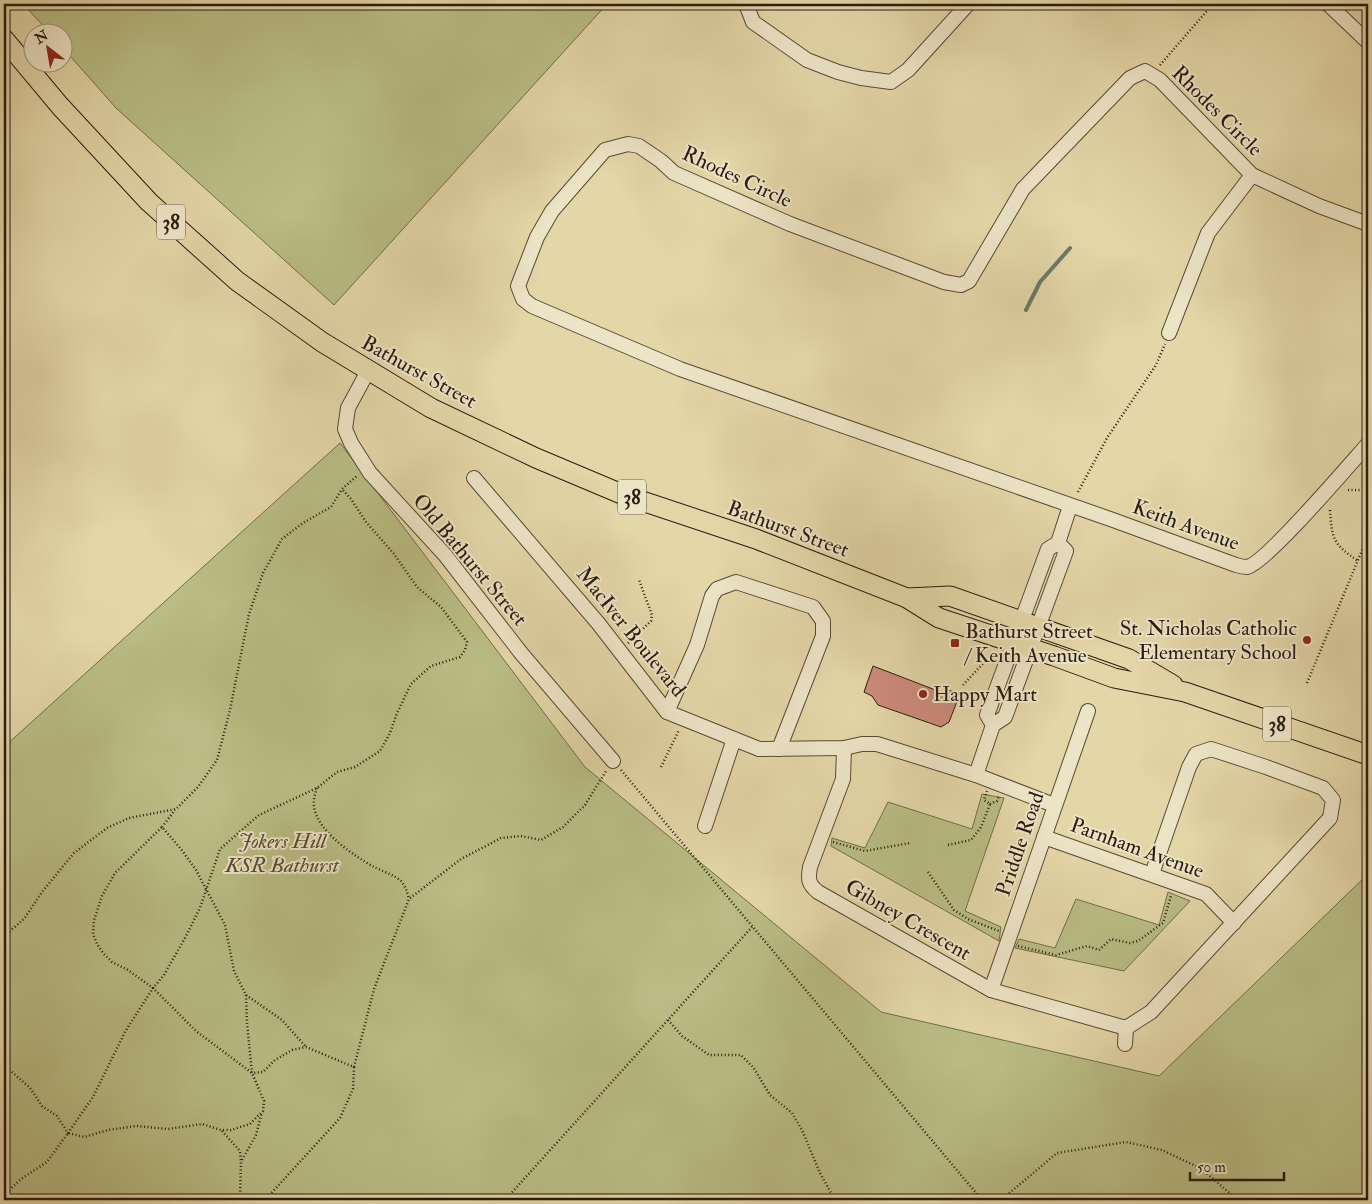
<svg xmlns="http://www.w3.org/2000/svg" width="1372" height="1204" font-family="'IM FELL Double Pica',serif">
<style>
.green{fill:#b9bc84;stroke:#726c49}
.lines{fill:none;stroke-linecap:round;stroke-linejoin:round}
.stream{stroke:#6a7a69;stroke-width:4}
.building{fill:#cd8b7c;stroke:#2a1b0e}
.minor-casing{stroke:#584a34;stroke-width:16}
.major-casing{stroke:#2a1b0e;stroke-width:21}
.path{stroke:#2a1b0e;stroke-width:2.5;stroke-dasharray:1 2.5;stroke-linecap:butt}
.minor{stroke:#ede4c6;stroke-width:14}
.major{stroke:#e3d6a7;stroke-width:19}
.poi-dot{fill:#8f2418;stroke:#ede4c6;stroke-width:2}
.labels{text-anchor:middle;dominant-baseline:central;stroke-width:4;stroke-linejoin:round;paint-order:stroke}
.shield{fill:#ede4c6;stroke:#645745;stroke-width:1}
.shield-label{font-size:20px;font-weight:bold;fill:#2a1b0e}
.street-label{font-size:21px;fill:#2a1b0e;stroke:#ede4c6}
.poi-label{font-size:21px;fill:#2a1b0e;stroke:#ede4c6;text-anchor:start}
.park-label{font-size:21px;font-style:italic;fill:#554b31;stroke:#ede4c6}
</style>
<rect width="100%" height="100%" fill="#e3d6a7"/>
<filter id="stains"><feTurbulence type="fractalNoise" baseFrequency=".004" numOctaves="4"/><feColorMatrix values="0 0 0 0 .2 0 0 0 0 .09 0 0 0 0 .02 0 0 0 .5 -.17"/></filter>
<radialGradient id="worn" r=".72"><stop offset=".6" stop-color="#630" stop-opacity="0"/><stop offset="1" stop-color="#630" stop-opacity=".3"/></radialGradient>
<!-- green -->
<g class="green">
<polygon points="23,4 281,4 287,7 341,8 348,4 607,4 334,305 116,108 63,48 62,32 49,32"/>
<polygon points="340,443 585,767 881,1012 1159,1076 1368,874 1368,1200 4,1200 4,747"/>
<polygon points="982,794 1004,798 965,911 1001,927 999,941 831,846 832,838 865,848 888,802 972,829"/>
<polygon points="1168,892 1190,901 1124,971 1015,948 1019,939 1055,948 1076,899 1159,925"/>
</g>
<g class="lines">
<!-- stream -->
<polyline class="stream" points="1026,310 1040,282 1070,248"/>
</g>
<!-- building -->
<polygon class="building" points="873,666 946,694 948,690 954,692 958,699 949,722 941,727 878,705 872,696 864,692"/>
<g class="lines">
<!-- minor casing -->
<g class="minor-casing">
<g id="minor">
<polyline points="746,4 753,22 807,60 838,72 861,78 891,82 908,70 968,4"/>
<polyline points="1328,4 1368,42"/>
<path d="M1368 224 1319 206 1252 175 1160 80 1145 71 1130 78 1023 189 969 281 961 285 944 282 790 224 674 173 661 161 639 146 628 144 605 150 552 211 537 237 518 286 523 299 532 306 680 369 1113 520 1236 565C1239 566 1244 567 1247 567 1265 564 1350 464 1368 444"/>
<polyline points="1169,333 1208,233 1252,175"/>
<polyline points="368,371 348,408 345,429 351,443 370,473 445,555 521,653 613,761"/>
<polyline points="474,478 598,623 667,712 759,749 844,748 862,744 877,744 976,775 1054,805"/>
<polyline points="667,712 697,645 712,596 717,589 736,582 813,607 823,621 823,636 779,749"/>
<polyline points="993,725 987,715 1048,549 1058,543 1070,506"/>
<path d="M844 748 843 779 810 867C808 879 808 884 818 892L991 990 1126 1028 1151 1012 1330 818 1333 800 1323 788 1266 767 1211 749 1196 754 1189 767 1152 874"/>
<polyline points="976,775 993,725 1005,717 1066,551 1058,543"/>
<polyline points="705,826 734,739"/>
<polyline points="1044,837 1206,894 1234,923"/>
<polyline points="991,990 1088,711"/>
<polyline points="1125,1044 1126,1028"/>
</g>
</g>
<!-- major casing -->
<g class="major-casing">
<g id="major">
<polyline points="4,39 60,106 149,202 237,281 322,342 431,408 536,458 624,495 756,539 907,598 939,618 1054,656 1114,678 1185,692 1368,755"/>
<polyline points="907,598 950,596 1129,659 1173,685"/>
</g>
</g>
<!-- path -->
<g class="path">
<polyline points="1160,65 1213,4"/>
<polyline points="1348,490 1368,490"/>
<polyline points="1078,492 1107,438 1156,365 1165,344"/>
<path d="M1330 510C1332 539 1333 544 1358 561"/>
<polyline points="1368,514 1368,516"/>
<polyline points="628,643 651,621 652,615 639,580"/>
<polyline points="1307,683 1368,536"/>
<polyline points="963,685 989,657"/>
<polyline points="661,767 679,730"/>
<polyline points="621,770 982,1200"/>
<path d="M317 788C315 794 313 800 314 807 318 832 353 855 374 867 382 871 394 875 401 881 406 887 407 892 409 899"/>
<polyline points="990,804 997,801 999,796"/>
<polyline points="162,827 175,810"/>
<polyline points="833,842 865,851 910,843"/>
<polyline points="948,845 971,840 981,827 990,804 984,800 987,791"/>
<polyline points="928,872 954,910 968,919 999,931"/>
<polyline points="4,936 24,919 42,892 74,853 107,828 129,818 176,809 198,787 217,760 230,710 249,614 263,573 282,539 303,523 331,507 342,489 358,475"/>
<polyline points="1018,946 1056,955 1087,946 1099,950 1111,939 1130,943 1138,941 1163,923 1171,896"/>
<polyline points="246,995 247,1023 252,1073 263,1072 275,1060 292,1050 306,1047 354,1067 353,1089 340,1118 265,1200"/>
<polyline points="668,1020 682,1036 709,1055 741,1055 753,1067 770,1095 792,1113 802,1130 820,1173 835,1200"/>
<polyline points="4,1065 30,1088 42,1106 57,1116 68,1133 93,1097 125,1032 153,988 128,970 112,962 103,953 97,944 93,934 94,920 102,896 115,873 162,827 181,849 196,870 225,925 234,971 246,995 282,1020 306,1047"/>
<polyline points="354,1067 374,989 409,899 461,859 501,838 521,836 541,840 563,827 585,805 606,771"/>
<polyline points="222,1131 240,1151 241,1161 240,1200"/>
<polyline points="242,1160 256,1135 262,1112"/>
<polyline points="4,1195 21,1179 47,1162 68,1133 84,1137 108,1130 137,1126 168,1129 202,1124 221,1130 231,1130 250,1124 263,1111 264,1101 252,1073 196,1031 153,988 164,975 185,938 200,908 220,849 259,815 317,788 337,772 355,767 380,751 390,733 397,713 411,684 431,666 460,657 465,650 467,642 441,607 417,587 394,554 366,522 351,499 342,489"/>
<polyline points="505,1200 752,927"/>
<polyline points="1001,1200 1057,1153 1126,1142 1162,1150 1202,1169 1234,1197 1318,1200"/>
</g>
<!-- minor -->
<use href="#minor" class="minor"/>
<!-- major -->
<use href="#major" class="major"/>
</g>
<!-- markers -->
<g class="poi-dot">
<circle cx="1307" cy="640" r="5"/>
<rect x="950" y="638" width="10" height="10" rx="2.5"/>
<circle cx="923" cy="694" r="5"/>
</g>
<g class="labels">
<!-- shield labels -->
<g class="shield">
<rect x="157" y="204.5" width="28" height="35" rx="4"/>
<rect x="618" y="479.5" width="28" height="35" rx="4"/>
<rect x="1263" y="706.5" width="28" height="35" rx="4"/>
</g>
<g class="shield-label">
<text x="171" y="222">38</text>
<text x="632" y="497">38</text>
<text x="1277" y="724">38</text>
</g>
<!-- street labels -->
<g class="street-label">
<text transform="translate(1217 111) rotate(45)">Rhodes Circle</text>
<text transform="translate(737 177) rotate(25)">Rhodes Circle</text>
<text transform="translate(419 372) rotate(29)">Bathurst Street</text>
<text transform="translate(1186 525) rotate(20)">Keith Avenue</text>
<text transform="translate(788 529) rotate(20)">Bathurst Street</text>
<text transform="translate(470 560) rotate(50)">Old Bathurst Street</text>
<text transform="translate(631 632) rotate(51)">MacIver Boulevard</text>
<text transform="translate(1020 844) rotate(-71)">Priddle Road</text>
<text transform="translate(1137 848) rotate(20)">Parnham Avenue</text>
<text transform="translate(908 920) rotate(30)">Gibney Crescent</text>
</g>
<!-- poi labels -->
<g class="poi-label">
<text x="1297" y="628" text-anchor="end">St. Nicholas Catholic<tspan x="1297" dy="24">Elementary School</tspan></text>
<text x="965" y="631">Bathurst Street<tspan x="965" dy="24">/ Keith Avenue</tspan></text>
<text x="933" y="694">Happy Mart</text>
</g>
<!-- park labels -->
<g class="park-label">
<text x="282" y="841">Jokers Hill<tspan x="282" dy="24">KSR Bathurst</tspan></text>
</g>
</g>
<!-- margin -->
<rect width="1372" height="1204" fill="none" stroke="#e3d6a7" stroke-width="20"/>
<rect x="5" y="5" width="1362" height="1194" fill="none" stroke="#2a1b0e" stroke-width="2.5"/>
<rect x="10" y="10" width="1352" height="1184" fill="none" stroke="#2a1b0e"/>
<!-- north arrow -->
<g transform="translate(48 48) rotate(329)"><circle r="24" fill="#ede4c6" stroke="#9f947c"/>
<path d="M0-4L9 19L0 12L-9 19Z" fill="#8f2418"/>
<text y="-8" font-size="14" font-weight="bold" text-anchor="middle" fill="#2a1b0e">N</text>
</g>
<!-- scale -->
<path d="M1190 1172v8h94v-8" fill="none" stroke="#2a1b0e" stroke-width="2.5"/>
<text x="1197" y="1172" font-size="15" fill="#2a1b0e" stroke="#ede4c6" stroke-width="4" paint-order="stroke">50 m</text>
<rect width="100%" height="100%" filter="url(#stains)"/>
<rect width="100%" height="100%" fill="url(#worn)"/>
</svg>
